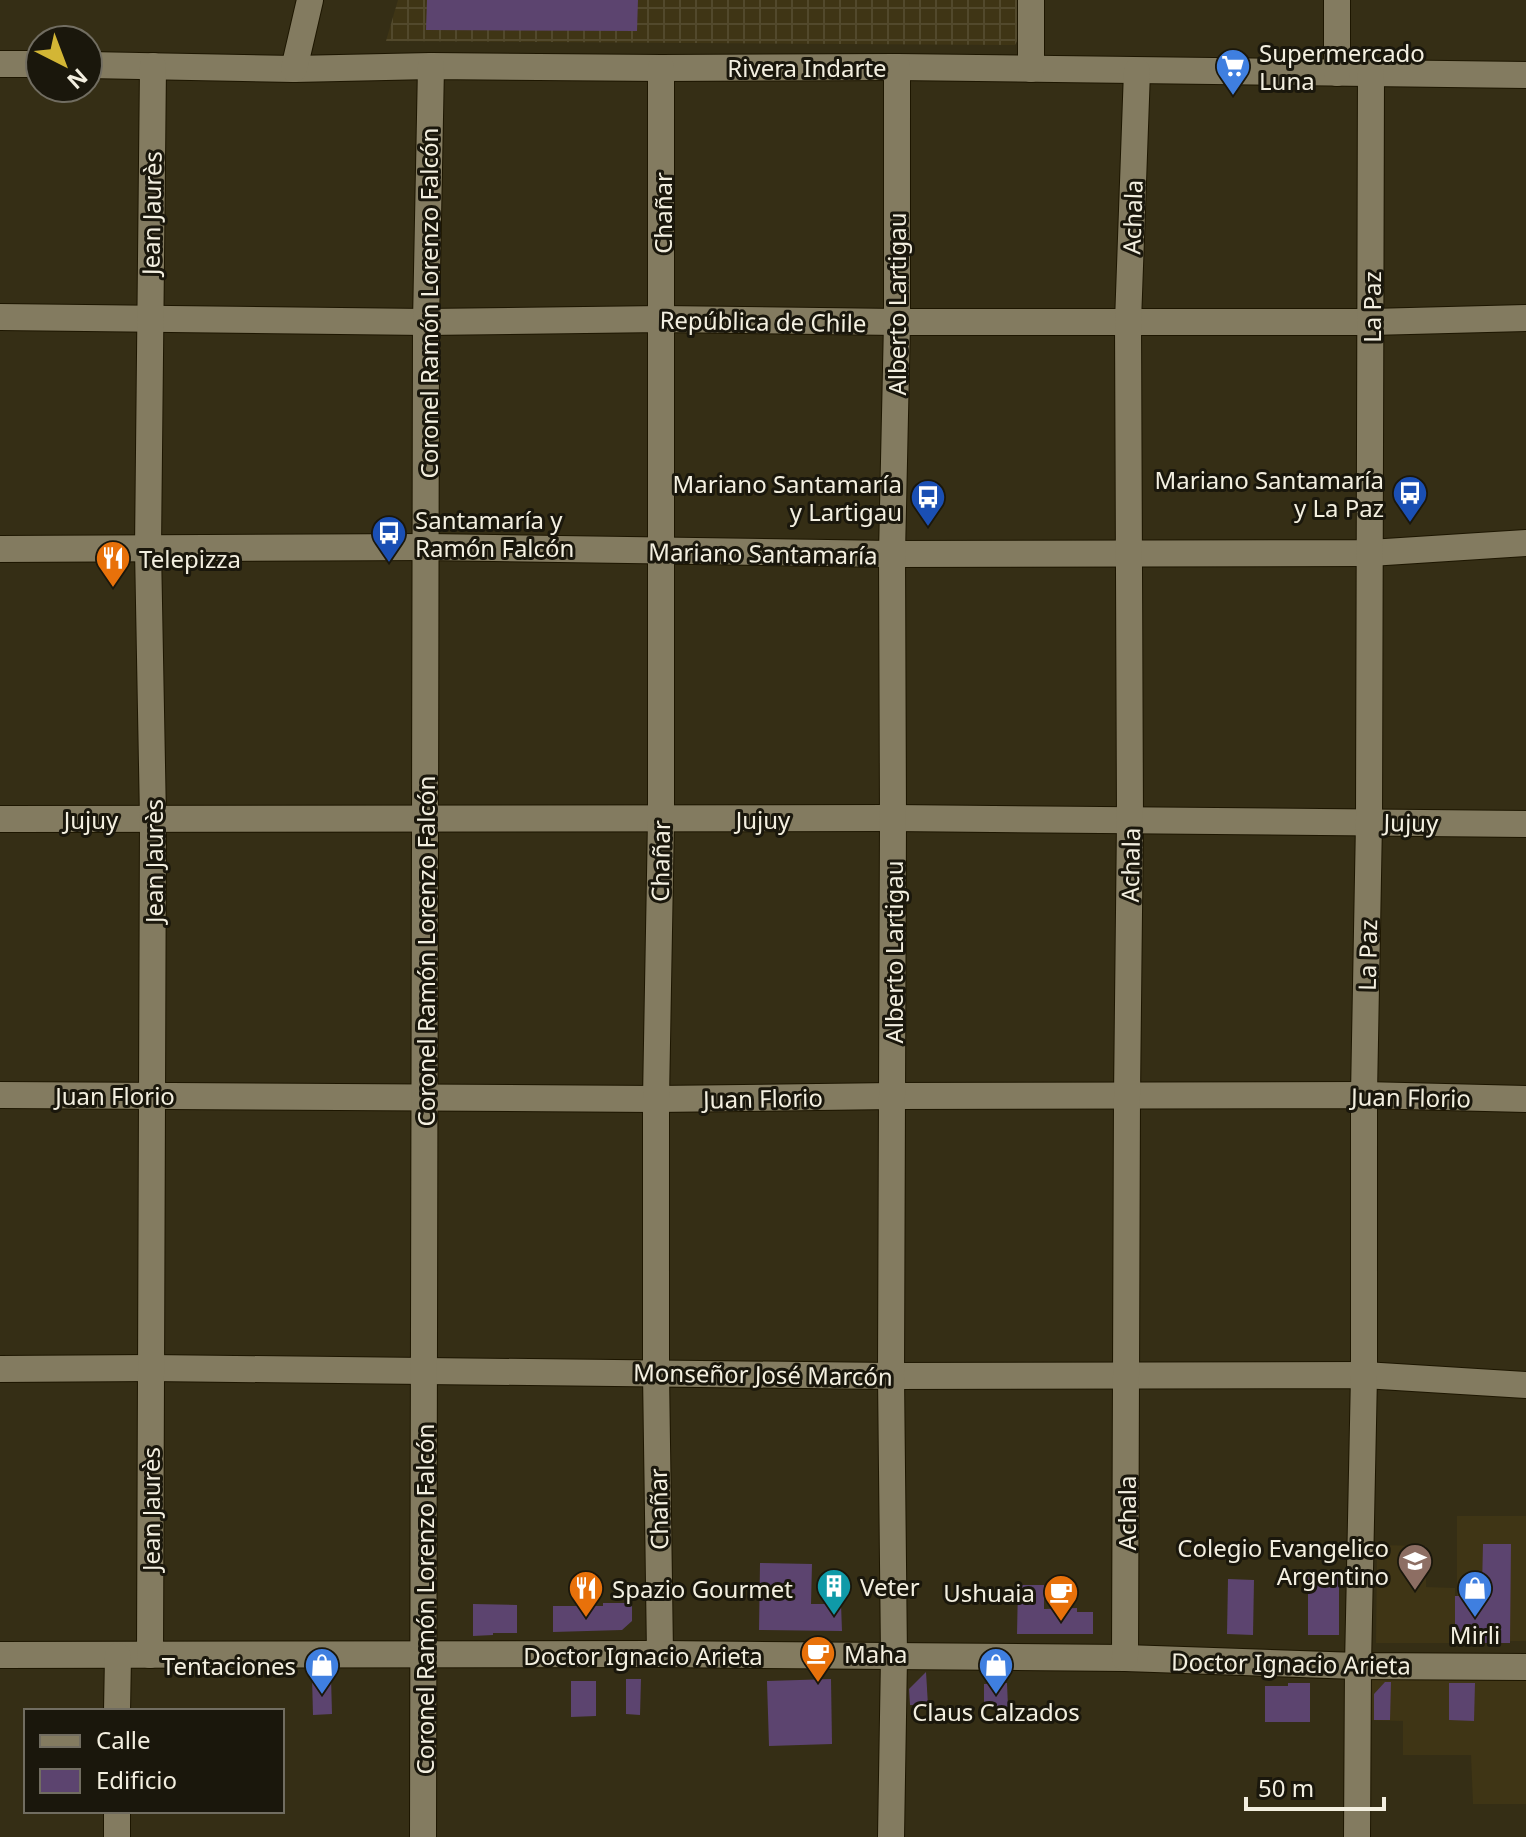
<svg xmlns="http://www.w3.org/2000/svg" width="1526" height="1837" font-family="'Noto Sans',sans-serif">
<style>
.built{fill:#3f3515}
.industrial{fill:url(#industrial-grid)}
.building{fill:#5c446f}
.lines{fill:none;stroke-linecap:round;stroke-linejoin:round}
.minor-casing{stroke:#1d1600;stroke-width:28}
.minor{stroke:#837b60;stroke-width:26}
.labels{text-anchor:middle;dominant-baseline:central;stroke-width:6;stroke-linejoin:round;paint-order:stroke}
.poi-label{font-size:24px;fill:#f3efe0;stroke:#1a170c;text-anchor:start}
.street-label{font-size:24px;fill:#f3efe0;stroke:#1a170c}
</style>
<defs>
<pattern id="industrial-grid" width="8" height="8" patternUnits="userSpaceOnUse" patternTransform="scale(2)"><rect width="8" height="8" fill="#3f3515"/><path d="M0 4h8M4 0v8" fill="none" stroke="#52492c"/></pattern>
</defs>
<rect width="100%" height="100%" fill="#352e15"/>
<!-- built -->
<g class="built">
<rect x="1457" y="1516" width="69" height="125"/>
<polygon points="1377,1545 1426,1546 1426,1587 1455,1588 1455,1643 1376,1643"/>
<polygon points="1526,1671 1526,1804 1473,1804 1471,1755 1403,1755 1403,1721 1366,1720 1367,1680 1375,1672"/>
</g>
<!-- industrial -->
<polygon class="industrial" points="398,0 1024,0 1024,28 1015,45 386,41"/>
<!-- building -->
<g class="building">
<polygon points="427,0 638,0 637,31 426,30"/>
<polygon points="1483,1544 1511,1544 1510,1643 1455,1643 1455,1596 1468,1596 1468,1587 1482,1587"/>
<polygon points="760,1563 812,1564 811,1604 841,1604 842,1631 759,1630"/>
<rect x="1308" y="1572" width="31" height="63"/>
<polygon points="1228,1579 1254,1580 1253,1635 1227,1634"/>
<polygon points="1018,1585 1044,1585 1044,1609 1077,1608 1077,1612 1093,1612 1093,1634 1017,1634"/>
<polygon points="603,1603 632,1603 632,1621 622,1630 553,1632 553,1606 603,1606"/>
<polygon points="473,1604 517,1605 517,1633 493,1633 493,1635 473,1636"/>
<polygon points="926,1672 928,1705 910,1705 909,1689"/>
<polygon points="312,1677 331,1677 332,1714 313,1715"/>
<polygon points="626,1679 641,1679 640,1715 626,1714"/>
<polygon points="831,1679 832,1744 769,1746 767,1681"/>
<polygon points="571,1681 596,1681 596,1716 571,1717"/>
<polygon points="1385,1682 1391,1682 1390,1720 1374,1720 1374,1694"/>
<polygon points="1007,1683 1008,1707 984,1708 984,1684"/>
<polygon points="1288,1683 1310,1683 1310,1722 1265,1722 1265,1686 1288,1686"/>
<polygon points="1449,1683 1475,1683 1474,1721 1449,1720"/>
</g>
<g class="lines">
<!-- minor casing -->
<g class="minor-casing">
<g id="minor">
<polyline points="0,64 40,64"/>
<polyline points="88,65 294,69 431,66 661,68 897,67 1526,75"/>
<polyline points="294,69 310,0"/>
<polyline points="1031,69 1031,0"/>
<polyline points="1337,73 1337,0"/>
<polyline points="0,317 426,322 662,319 897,322 1371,322 1526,318"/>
<polyline points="0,549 427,547 892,554 1370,553 1526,543"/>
<polyline points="0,819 893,818 1526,824"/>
<polyline points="0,1095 656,1099 892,1096 1364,1095 1526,1099"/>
<polyline points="0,1369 151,1368 891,1376 1364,1375 1526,1385"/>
<polyline points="660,1654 656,1373 656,1099 661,819 661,68"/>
<polyline points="0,1655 660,1654 1125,1658 1358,1666 1526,1667"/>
<polyline points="150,1655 153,819 148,549 153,66"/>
<polyline points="1125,1658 1127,1097 1130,820 1128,322 1137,71"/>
<polyline points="117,1711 118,1656"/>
<polyline points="117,1837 117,1811"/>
<polyline points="423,1837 426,322 431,66"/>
<polyline points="891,1837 894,1657 891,1376 893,818 892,554 897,322 897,67"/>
<polyline points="1357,1837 1358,1666 1364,1375 1364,1095 1369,822 1371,72"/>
</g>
</g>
<!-- minor -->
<use href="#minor" class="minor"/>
</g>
<!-- icons -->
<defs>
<g id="supermarket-pin" transform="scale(1.8)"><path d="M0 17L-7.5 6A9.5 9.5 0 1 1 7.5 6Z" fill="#3f7fe0" stroke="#1a170c"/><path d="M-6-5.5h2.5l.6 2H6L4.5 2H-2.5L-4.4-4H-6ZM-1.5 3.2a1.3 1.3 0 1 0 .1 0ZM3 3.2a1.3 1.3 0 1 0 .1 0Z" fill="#fff"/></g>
<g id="bus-pin" transform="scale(1.8)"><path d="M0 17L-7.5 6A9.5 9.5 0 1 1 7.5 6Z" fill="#1a4fb4" stroke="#1a170c"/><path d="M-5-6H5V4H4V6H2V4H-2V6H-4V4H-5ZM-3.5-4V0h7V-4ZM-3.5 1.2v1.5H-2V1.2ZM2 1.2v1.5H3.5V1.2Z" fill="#fff"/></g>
<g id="restaurant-pin" transform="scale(1.8)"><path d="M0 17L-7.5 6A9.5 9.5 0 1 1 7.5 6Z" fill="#e8710a" stroke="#1a170c"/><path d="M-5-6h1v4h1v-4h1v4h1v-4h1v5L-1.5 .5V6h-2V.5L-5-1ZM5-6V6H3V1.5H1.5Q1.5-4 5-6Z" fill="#fff"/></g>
<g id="school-pin" transform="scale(1.8)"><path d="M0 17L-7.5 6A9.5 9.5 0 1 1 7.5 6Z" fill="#8d6e63" stroke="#1a170c"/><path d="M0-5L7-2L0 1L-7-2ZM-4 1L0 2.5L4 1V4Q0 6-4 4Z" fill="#fff"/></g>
<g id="building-pin" transform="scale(1.8)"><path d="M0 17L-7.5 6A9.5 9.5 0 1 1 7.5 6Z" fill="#0f9aa8" stroke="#1a170c"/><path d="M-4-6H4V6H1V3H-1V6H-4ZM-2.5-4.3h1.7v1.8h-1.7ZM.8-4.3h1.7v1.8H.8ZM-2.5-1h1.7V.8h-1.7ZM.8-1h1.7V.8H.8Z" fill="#fff"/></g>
<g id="shop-pin" transform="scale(1.8)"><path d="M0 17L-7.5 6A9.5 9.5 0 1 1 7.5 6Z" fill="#3f7fe0" stroke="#1a170c"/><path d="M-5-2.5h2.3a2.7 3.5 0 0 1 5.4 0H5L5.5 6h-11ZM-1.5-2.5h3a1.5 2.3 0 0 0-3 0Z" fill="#fff"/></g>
<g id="cafe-pin" transform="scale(1.8)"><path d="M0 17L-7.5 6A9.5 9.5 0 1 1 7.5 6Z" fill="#e8710a" stroke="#1a170c"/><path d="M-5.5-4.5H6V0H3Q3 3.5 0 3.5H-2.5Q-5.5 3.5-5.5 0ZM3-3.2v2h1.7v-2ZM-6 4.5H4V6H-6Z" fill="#fff"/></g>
</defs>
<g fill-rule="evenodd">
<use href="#supermarket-pin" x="1233" y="66"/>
<use href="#bus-pin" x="1410" y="493"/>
<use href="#bus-pin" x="928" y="497"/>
<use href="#bus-pin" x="389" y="533"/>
<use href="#restaurant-pin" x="113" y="558"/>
<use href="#school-pin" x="1415" y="1561"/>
<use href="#building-pin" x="834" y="1586"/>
<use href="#restaurant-pin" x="586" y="1588"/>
<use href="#shop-pin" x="1475" y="1588"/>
<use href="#cafe-pin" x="1061" y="1592"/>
<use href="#cafe-pin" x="818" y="1653"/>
<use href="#shop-pin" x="322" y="1665"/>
<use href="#shop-pin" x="996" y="1665"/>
</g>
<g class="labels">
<!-- poi labels -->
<g class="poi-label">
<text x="1259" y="52">Supermercado<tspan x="1259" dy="28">Luna</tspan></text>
<text x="1384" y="479" text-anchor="end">Mariano Santamaría<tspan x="1384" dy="28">y La Paz</tspan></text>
<text x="902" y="483" text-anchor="end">Mariano Santamaría<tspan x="902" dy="28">y Lartigau</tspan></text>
<text x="415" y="519">Santamaría y<tspan x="415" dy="28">Ramón Falcón</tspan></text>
<text x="139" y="558">Telepizza</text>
<text x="1389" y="1547" text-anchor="end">Colegio Evangelico<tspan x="1389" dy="28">Argentino</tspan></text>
<text x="860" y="1586">Veter</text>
<text x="612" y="1588">Spazio Gourmet</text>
<text x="1035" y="1592" text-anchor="end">Ushuaia</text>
<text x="1475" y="1634" text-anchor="middle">Mirli</text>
<text x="844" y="1653">Maha</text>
<text x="296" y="1665" text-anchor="end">Tentaciones</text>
<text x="996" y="1711" text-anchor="middle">Claus Calzados</text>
</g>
<!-- street labels -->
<g class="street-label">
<text x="807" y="67">Rivera Indarte</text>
<text transform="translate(151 213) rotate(-89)">Jean Jaurès</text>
<text transform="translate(662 213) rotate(-90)">Chañar</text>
<text transform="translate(1132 217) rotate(-88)">Achala</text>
<text transform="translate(428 303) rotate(-90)">Coronel Ramón Lorenzo Falcón</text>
<text transform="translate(896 304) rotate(-90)">Alberto Lartigau</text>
<text transform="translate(1371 307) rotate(-90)">La Paz</text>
<text transform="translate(763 321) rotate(1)">República de Chile</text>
<text transform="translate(763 553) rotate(1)">Mariano Santamaría</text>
<text x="91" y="819">Jujuy</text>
<text x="763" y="819">Jujuy</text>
<text transform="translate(1411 822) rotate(1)">Jujuy</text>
<text transform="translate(153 861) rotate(-90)">Jean Jaurès</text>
<text transform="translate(660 861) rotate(-89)">Chañar</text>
<text transform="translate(1130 865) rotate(-89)">Achala</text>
<text transform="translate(425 951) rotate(-90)">Coronel Ramón Lorenzo Falcón</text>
<text transform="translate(893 952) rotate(-90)">Alberto Lartigau</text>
<text transform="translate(1367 955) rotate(-89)">La Paz</text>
<text x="115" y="1095">Juan Florio</text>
<text transform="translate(1411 1097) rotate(1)">Juan Florio</text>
<text transform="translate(763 1098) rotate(-1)">Juan Florio</text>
<text transform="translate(763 1374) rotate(1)">Monseñor José Marcón</text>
<text transform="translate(150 1509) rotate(-90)">Jean Jaurès</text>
<text transform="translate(658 1509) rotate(-91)">Chañar</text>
<text transform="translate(1126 1513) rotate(-90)">Achala</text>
<text transform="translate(424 1599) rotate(-90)">Coronel Ramón Lorenzo Falcón</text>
<text x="643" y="1655">Doctor Ignacio Arieta</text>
<text transform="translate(1291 1663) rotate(1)">Doctor Ignacio Arieta</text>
</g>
</g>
<!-- legend -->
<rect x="24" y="1709" width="260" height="104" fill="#1a170c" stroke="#716d61" stroke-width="2"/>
<rect x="40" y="1735" width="40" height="12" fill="#837b60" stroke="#716d61" stroke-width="2"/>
<text x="96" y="1749" font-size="24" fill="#f3efe0">Calle</text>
<rect x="40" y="1769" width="40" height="24" fill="#5c446f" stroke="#716d61" stroke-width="2"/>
<text x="96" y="1789" font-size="24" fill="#f3efe0">Edificio</text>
<!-- north arrow -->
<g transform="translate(64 64) rotate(138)"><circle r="38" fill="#1a170c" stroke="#716d61" stroke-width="2"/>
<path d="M0-6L14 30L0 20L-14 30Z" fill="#d3b635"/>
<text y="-12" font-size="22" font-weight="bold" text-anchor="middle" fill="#f3efe0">N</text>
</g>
<!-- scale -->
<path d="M1246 1797v12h138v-12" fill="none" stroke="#f3efe0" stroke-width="4"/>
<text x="1258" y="1797" font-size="24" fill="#f3efe0" stroke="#1a170c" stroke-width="6" paint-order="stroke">50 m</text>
</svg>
